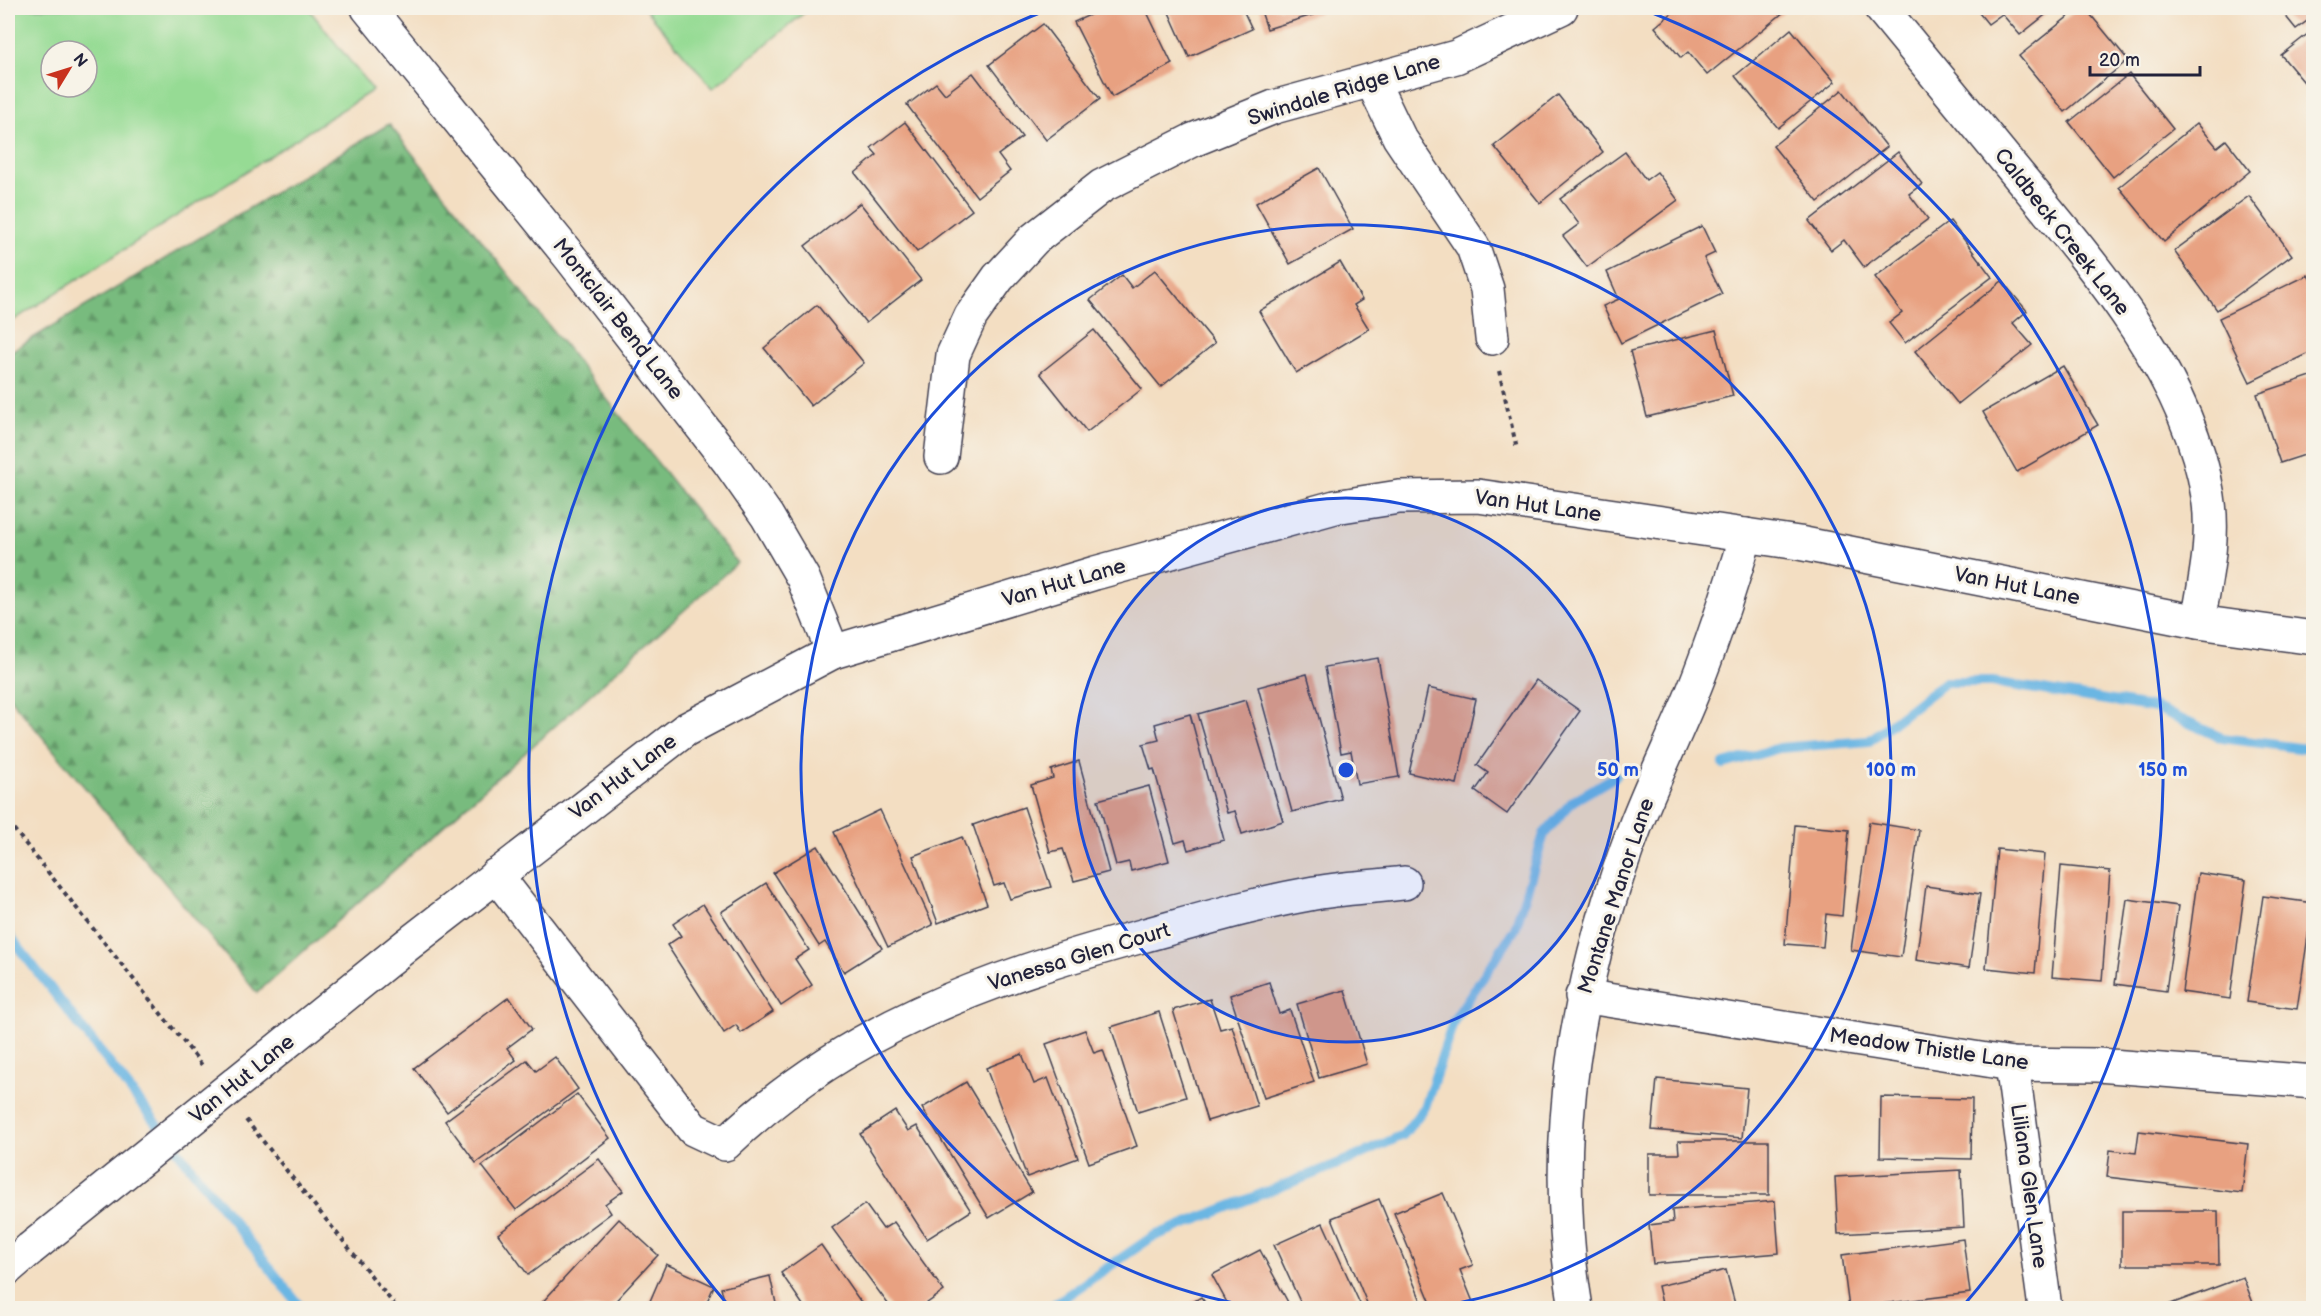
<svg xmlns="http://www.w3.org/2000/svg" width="2321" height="1316" font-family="'Balsamiq Sans',sans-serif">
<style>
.green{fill:#96db94;stroke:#5c7e68;stroke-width:1.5;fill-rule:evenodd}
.forest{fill:url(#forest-firs);stroke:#4d6e5c;stroke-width:1.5}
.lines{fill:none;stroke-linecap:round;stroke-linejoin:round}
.stream{stroke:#6ab6e3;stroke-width:10}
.building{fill:#e8a181}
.street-casing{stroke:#413e4f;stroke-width:36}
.path{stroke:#413e4f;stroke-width:4;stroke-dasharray:4.5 4.5;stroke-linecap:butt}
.street{stroke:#fff;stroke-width:33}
.street-bridge-casing{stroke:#413e4f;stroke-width:36;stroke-linecap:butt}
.street-bridge{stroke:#fff;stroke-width:33}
.ring{fill:none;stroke:#1d4ed8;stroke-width:3}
.labels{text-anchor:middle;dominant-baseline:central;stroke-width:6;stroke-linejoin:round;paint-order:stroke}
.street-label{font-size:21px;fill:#22223b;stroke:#f7f3e8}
.centre{fill:#1d4ed8;stroke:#f7f3e8;stroke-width:3}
.ring-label{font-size:18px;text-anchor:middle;font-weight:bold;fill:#1d4ed8;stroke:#f7f3e8;stroke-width:6;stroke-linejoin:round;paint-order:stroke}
</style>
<defs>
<pattern id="forest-firs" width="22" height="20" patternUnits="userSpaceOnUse" patternTransform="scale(1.5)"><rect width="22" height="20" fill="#78bb7e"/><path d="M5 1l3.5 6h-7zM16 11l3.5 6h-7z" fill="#629868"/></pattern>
</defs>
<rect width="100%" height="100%" fill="#f7f3e8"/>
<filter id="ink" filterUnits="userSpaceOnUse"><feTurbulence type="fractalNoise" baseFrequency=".0167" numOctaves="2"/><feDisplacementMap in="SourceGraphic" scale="12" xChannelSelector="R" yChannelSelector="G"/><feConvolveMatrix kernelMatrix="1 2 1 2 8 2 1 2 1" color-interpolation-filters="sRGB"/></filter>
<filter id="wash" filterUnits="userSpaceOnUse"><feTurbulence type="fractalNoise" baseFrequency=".008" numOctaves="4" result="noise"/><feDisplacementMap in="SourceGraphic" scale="24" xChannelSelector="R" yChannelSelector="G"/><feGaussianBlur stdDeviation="1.35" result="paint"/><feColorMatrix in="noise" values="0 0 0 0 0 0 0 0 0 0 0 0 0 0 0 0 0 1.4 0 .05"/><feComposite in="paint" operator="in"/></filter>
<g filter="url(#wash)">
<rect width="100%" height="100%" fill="#f3dec2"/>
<!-- green -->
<g class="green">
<path d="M8 8H308L373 90 8 324ZM51 51H87V87H51Z"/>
<polygon points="644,8 810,8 713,88"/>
</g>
<!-- forest -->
<polygon class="forest" points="389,124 737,563 257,993 8,696 8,353"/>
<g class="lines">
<!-- stream -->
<g class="stream">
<polyline points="1724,764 1779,748 1869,741 1945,682 1992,682 2156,708 2222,738 2314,750"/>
<polyline points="8,934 301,1308"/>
<polyline points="1049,1308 1152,1237 1353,1158 1403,1135 1425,1107 1454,1020 1515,929 1544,834 1573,801 1616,776"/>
</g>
</g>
<g id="blocks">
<!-- building -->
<g class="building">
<polygon points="1105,8 1145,8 1172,64 1112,97 1074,22"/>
<polygon points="1167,8 1242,8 1252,29 1189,57"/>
<polygon points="1260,8 1335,8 1267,29"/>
<polygon points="1678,8 1780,8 1784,12 1707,75 1688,52 1681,58 1655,27"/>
<polygon points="1975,8 2054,8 2020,35 2002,14 1988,24"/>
<polygon points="2079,8 2085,8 2128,60 2065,112 2019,56"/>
<polygon points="2279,8 2314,8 2314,16 2296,29"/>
<polygon points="1043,24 1100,99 1046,140 989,65"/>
<polygon points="1791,29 1835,82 1778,128 1735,76"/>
<polygon points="2314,29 2314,94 2281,55"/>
<polygon points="973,73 1022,137 998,155 1010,171 977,197 907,105 936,83 945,94"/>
<polygon points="2129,74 2173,129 2113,177 2069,122"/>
<polygon points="1842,90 1887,147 1818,202 1773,146"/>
<polygon points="1558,95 1603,152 1540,203 1494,146"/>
<polygon points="905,122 972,210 917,252 855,173 877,155 871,148"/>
<polygon points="2197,123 2217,147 2226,140 2250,171 2164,242 2119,187"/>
<polygon points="1625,152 1646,180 1657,172 1678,200 1587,267 1563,236 1579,224 1560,199"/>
<polygon points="1898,152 1922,184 1909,194 1928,219 1864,267 1844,240 1831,250 1809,221"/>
<polygon points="1319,168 1353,229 1290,264 1256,203"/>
<polygon points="2249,196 2292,255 2217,310 2174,251"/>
<polygon points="860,203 921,280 866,323 805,246"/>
<polygon points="1950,221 1992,277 1905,343 1889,323 1902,313 1875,277"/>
<polygon points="1702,226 1715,253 1704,258 1722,294 1621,343 1603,306 1619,299 1607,272"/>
<polygon points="1340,262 1362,300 1354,305 1369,329 1296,373 1259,311"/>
<polygon points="1155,270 1215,343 1161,387 1090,300 1122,275 1132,288"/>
<polygon points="2308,275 2314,286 2314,351 2250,382 2219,318"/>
<polygon points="2002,281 2027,311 2013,323 2032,345 1958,404 1915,351"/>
<polygon points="817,305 864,363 811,406 764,348"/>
<polygon points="1094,330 1142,389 1087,432 1040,373"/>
<polygon points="1716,330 1733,396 1647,417 1630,351"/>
<polygon points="2063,366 2098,425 2017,472 1983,412"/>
<polygon points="2314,375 2314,452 2280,463 2257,394"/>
<polygon points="1378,658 1399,777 1357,784 1351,751 1341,753 1325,667"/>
<polygon points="1307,674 1341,799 1292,812 1258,687"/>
<polygon points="1536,680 1580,711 1507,814 1475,791 1488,773 1477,765"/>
<polygon points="1428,688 1476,699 1457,784 1409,773"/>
<polygon points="1246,700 1283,821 1242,834 1235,811 1227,813 1198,714"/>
<polygon points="1190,714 1224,840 1188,850 1185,840 1175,843 1154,769 1151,770 1143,744 1159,740 1155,724"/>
<polygon points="1079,761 1109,872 1074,881 1063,849 1050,852 1031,785 1053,778 1051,770"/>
<polygon points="1149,786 1169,861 1131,871 1129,862 1116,865 1098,800"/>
<polygon points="1024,807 1051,887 1010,899 1004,883 994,886 973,825"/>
<polygon points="880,810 933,925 888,947 834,832"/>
<polygon points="1869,822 1919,830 1901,957 1851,950"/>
<polygon points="1795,825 1849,830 1842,916 1826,914 1823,947 1785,944"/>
<polygon points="962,837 987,904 938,923 913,856"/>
<polygon points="818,846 882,948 844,972 825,942 819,946 773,873"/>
<polygon points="1997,849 2045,854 2035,973 1986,968"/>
<polygon points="2061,866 2110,871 2102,981 2052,977"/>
<polygon points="2198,873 2246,880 2230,999 2182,992"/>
<polygon points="766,883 809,950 795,959 812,985 781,1006 721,912"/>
<polygon points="1926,886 1980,894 1969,968 1916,960"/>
<polygon points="2263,896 2313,903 2297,1009 2247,1002"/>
<polygon points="2127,899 2178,906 2166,991 2115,984"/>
<polygon points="703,904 773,1012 741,1033 736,1025 724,1033 667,945 681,936 673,924"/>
<polygon points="1269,982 1279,1014 1290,1010 1314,1082 1264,1098 1230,995"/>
<polygon points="1345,990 1367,1064 1319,1078 1297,1004"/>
<polygon points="509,997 532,1029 507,1048 516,1060 447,1112 414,1068"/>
<polygon points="1210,999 1220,1029 1232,1026 1257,1106 1207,1121 1173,1010"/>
<polygon points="1159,1012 1186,1097 1138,1112 1111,1027"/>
<polygon points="1085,1030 1094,1053 1103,1050 1137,1146 1089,1163 1046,1044"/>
<polygon points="1022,1054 1034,1084 1048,1078 1078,1158 1027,1177 986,1068"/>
<polygon points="555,1057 578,1089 476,1163 445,1121 527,1060 536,1071"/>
<polygon points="1657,1079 1747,1088 1742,1138 1652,1130"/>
<polygon points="966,1082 1032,1192 989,1218 922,1108"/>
<polygon points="577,1094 610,1138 516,1210 482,1166"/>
<polygon points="1881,1097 1972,1099 1971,1159 1880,1157"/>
<polygon points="895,1111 908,1131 917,1126 971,1211 927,1239 860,1134"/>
<polygon points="2139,1131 2248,1144 2242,1193 2107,1177 2110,1150 2136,1153"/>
<polygon points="1678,1141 1769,1141 1769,1195 1649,1195 1649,1154 1679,1154"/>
<polygon points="599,1159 623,1191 605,1204 611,1213 528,1275 498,1234"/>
<polygon points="1961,1170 1964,1227 1838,1234 1835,1177"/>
<polygon points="1443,1193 1473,1265 1460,1270 1473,1302 1456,1308 1433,1308 1394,1213"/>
<polygon points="1379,1199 1424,1308 1369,1308 1332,1218"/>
<polygon points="1775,1201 1779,1253 1653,1264 1649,1225 1673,1222 1672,1210"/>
<polygon points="865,1204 883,1229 894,1222 944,1291 920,1308 891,1308 832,1228"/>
<polygon points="2122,1211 2218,1211 2219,1265 2122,1265"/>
<polygon points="619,1219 658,1255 609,1308 537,1308"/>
<polygon points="1323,1223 1362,1308 1303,1308 1274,1245"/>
<polygon points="1963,1239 1970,1293 1849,1308 1842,1255"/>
<polygon points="821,1245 865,1308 805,1308 781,1273"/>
<polygon points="1260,1250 1291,1308 1230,1308 1212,1275"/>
<polygon points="666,1264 714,1286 704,1308 647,1308"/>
<polygon points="1726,1270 1736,1308 1663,1308 1658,1286"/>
<polygon points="770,1276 777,1308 726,1308 721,1288"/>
<polygon points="2243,1277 2255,1308 2160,1308"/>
<polygon points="1201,1297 1209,1308 1183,1308"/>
</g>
</g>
</g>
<g filter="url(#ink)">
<use href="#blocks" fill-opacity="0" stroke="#413e4f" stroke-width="1.5"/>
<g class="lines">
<!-- street casing -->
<g class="street-casing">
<g id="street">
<polyline points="368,8 570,257 729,462 767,516 803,578 833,652"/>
<path d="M1881 8C1927 64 1973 120 2019 176 2094 266 2189 376 2208 496 2215 539 2205 580 2198 622"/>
<polyline points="1372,81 1399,137 1473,247 1487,289 1492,338"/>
<polyline points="941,457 953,355 971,316 998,278 1034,239 1102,186 1193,140 1274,107 1456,57 1561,8"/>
<path d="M496 875 693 1129 725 1144C845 1029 985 979 1142 936 1197 921 1253 904 1309 894 1340 888 1372 887 1404 883"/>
<polyline points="1582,996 2012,1064 2098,1065 2314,1082"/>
<polyline points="261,1063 407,945 685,730 833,652 1095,573 1335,507 1399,497 1478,496 1799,543 2198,622 2314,638"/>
<polyline points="2012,1064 2045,1308"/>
<polyline points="8,1268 30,1249"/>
<path d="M1576 1308C1548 1141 1576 981 1636 824 1653 780 1674 738 1692 694 1713 642 1730 589 1746 535"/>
</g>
</g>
<!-- path -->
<g class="path">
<polyline points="1499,371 1517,449"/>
<polyline points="8,822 202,1065"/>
<polyline points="246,1120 397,1308"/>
</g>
<!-- street -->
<use href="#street" class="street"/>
<!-- street-bridge casing -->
<g class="street-bridge-casing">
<polyline id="street-bridge" points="30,1249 261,1063"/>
</g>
<!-- street-bridge -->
<use href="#street-bridge" class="street-bridge"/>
</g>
</g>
<!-- distance rings -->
<circle cx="1346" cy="770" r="272" fill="#1d4ed8" fill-opacity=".12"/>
<g class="ring">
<circle cx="1346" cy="770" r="272"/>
<path d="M1261 1308A545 545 0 1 1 1431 1308"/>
<path d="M729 1306A817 817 0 0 1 1047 10M1645 10A817 817 0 0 1 1963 1306"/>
</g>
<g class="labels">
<!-- street labels -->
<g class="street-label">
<text transform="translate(1344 90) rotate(-17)">Swindale Ridge Lane</text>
<text transform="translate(2062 232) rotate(52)">Caldbeck Creek Lane</text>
<text transform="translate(618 319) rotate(52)">Montclair Bend Lane</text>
<text transform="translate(1538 506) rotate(8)">Van Hut Lane</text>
<text transform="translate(1064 583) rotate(-16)">Van Hut Lane</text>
<text transform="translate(2017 586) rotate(11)">Van Hut Lane</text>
<text transform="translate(623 777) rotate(-37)">Van Hut Lane</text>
<text transform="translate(1616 896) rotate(-72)">Montane Manor Lane</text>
<text transform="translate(1079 957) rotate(-17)">Vanessa Glen Court</text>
<text transform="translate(1929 1049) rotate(8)">Meadow Thistle Lane</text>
<text transform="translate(242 1079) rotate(-39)">Van Hut Lane</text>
<text transform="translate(2029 1186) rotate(82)">Liliana Glen Lane</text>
</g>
</g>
<circle cx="1346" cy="770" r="9" class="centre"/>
<g class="ring-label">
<text x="1618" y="776">50 m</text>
<text x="1891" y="776">100 m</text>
<text x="2163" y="776">150 m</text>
</g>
<!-- margin -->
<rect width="2321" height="1316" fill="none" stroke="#f7f3e8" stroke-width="30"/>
<!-- north arrow -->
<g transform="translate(69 69) rotate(52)"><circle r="28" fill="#f7f3e8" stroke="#a29fa3" stroke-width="1.5"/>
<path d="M0-4.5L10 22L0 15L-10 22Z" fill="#c8321e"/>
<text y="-9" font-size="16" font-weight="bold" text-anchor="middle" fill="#22223b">N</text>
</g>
<!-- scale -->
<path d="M2090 66v9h110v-9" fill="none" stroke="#22223b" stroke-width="3"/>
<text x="2099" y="66" font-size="18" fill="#22223b" stroke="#f7f3e8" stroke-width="4.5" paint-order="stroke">20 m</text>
</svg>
